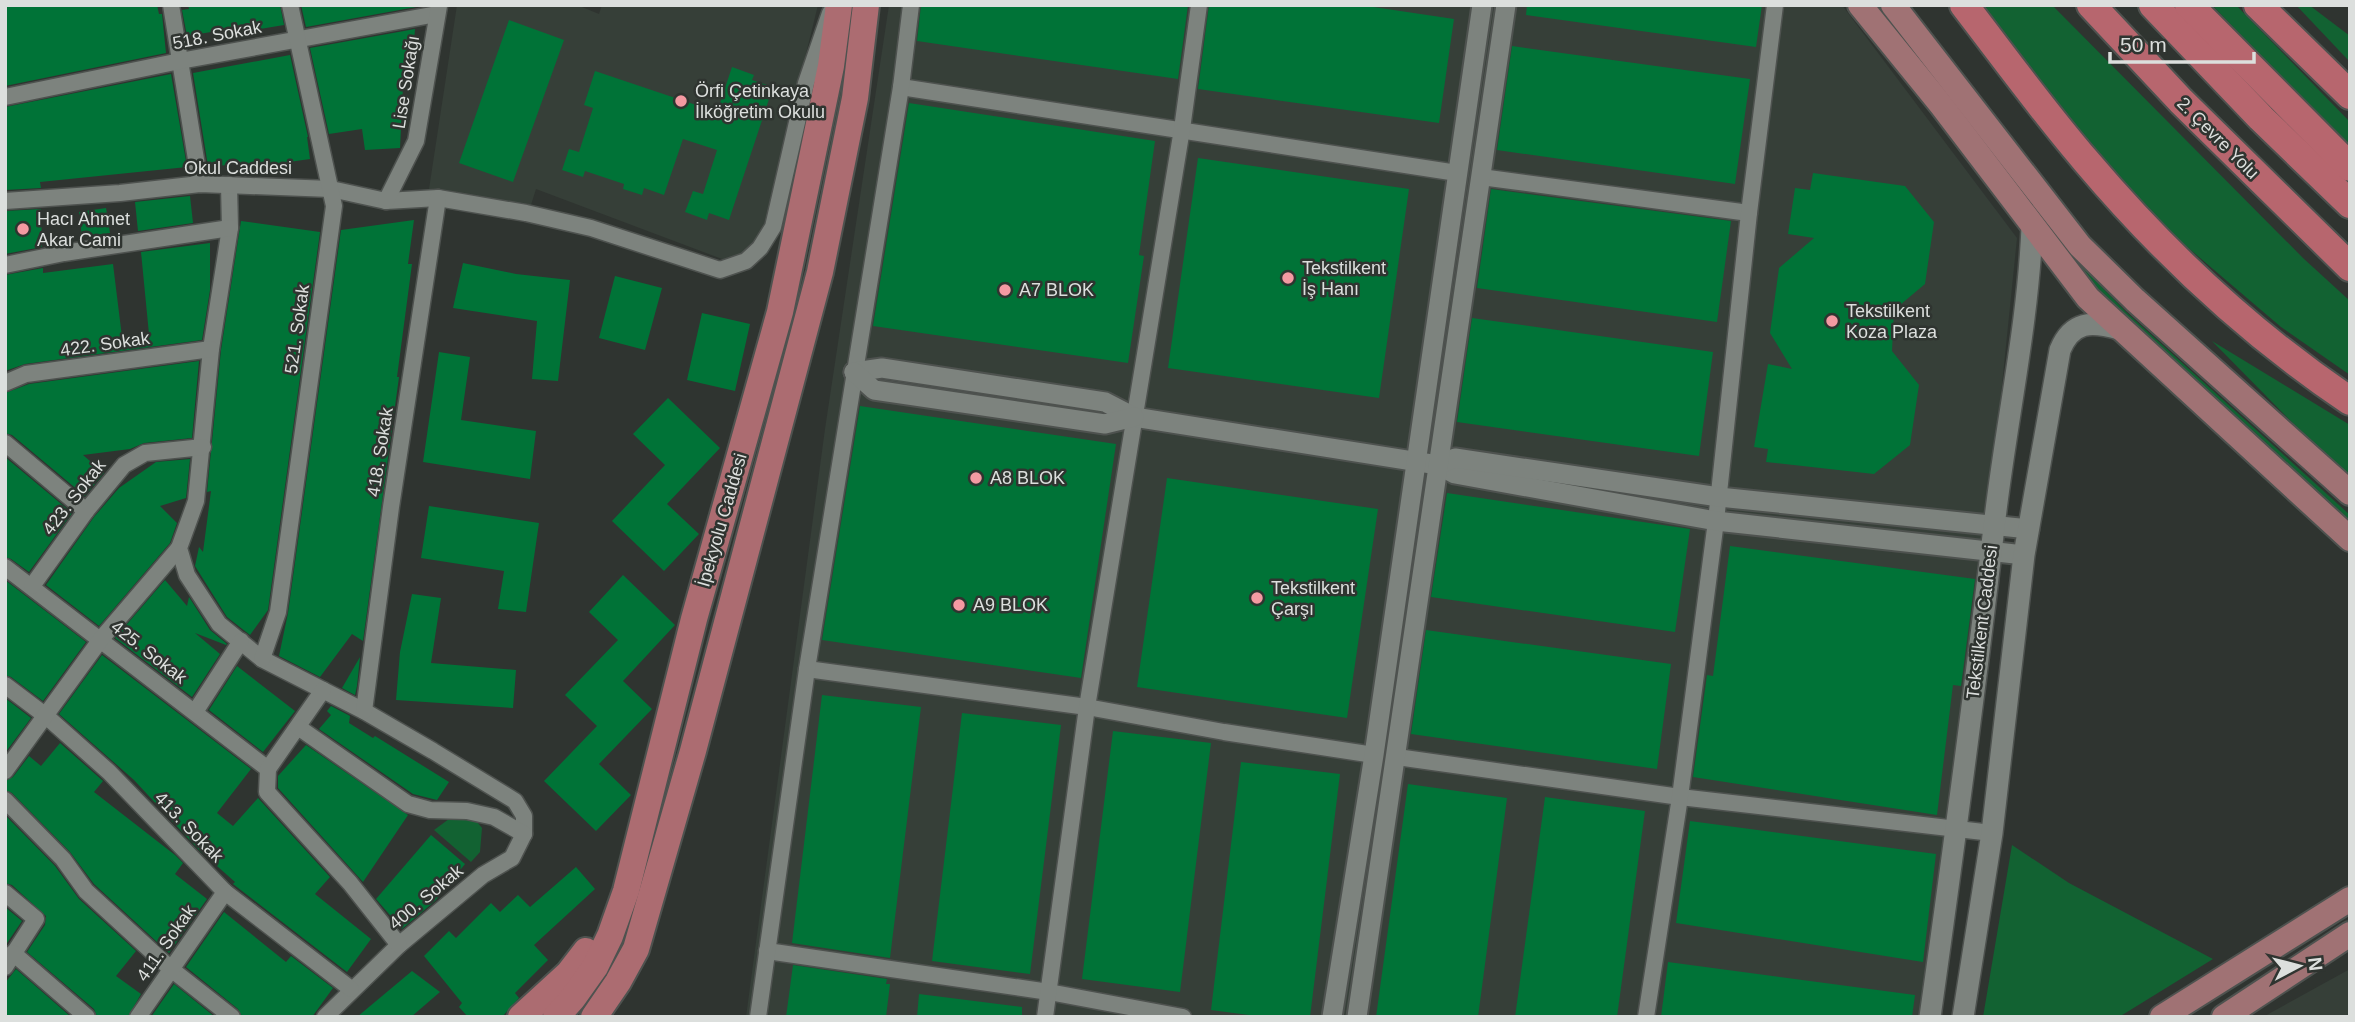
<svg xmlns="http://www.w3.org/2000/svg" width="2355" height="1022" font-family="Helvetica,sans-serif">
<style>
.built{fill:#363f38}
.green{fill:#126232}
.building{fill:#007337}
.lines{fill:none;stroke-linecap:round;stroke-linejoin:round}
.minor-casing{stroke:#4e524f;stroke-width:19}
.tertiary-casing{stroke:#4e524f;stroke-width:23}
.secondary-casing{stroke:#4e524f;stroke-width:24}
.primary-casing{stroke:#4e524f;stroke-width:28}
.trunk-casing{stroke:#4e524f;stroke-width:30}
.motorway-casing{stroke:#4e524f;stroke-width:32}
.minor{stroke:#7d837e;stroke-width:16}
.tertiary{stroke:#7d837e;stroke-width:19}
.secondary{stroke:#7d837e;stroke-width:21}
.primary{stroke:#a07274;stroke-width:24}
.trunk{stroke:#ac6c71;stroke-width:26}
.motorway{stroke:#b7666e;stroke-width:28}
.poi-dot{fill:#f49aa2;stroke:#2f3430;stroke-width:2.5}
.labels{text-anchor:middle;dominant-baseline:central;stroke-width:5;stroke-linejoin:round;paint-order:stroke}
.street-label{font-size:18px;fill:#dcdfdd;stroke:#2f3430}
.poi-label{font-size:18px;fill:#dcdfdd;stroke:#2f3430;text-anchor:start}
</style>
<rect width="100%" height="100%" fill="#2f3430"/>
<!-- built -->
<g class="built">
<polygon points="457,5 577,5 599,14 602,5 818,5 760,240 730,262 536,189 531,205 429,189"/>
<polygon points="889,5 1842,5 2017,238 1984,561 1921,1017 746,1017 825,429"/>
<polygon points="2350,969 2350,1017 2263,1017"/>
</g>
<!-- green -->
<g class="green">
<polygon points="1982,5 2052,5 2303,258 2350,301 2350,375 2281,327 2132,200"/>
<polygon points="2212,5 2236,5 2350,122 2350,149"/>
<polygon points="2296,5 2309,5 2350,36 2350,62"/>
<polygon points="2073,257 2126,312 2350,515 2350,521 2122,317 2070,259"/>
<polygon points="2212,341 2350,425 2350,476 2336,467"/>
<polygon points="473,817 482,828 480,852 471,862 434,830 449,819"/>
<polygon points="2012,845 2069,883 2213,959 2119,1017 1983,1017"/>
</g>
<!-- building -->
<g class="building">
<polygon points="5,5 157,5 159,14 162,14 166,53 5,86"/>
<polygon points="188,5 280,5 284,25 224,35 223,30 187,36 182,10 189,9"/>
<polygon points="301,5 417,5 416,7 306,27"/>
<polygon points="921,5 1188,5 1178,79 917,41"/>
<polygon points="1209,5 1360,5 1454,19 1439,123 1198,89"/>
<polygon points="1527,5 1762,5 1756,47 1526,15"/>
<polygon points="509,20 564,40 513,182 459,163"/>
<polygon points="415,29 412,65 404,66 400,148 365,150 362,129 329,134 310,48"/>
<polygon points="1512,46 1750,79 1735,184 1497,150"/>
<polygon points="290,55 308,137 307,137 310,159 282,163 208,166 193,73"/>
<polygon points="732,67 754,75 752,80 773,87 729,220 709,213 707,220 685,212 693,191 703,194 717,150 683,139 664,195 644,188 642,195 623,189 624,184 585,171 583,177 562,170 569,149 579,152 593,108 584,105 595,71 717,112"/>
<polygon points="171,74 187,167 40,182 41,188 5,190 5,107"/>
<polygon points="909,103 1155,141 1139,255 1144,256 1128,363 873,326"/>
<polygon points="1198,158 1409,189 1379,398 1168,368"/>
<polygon points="1813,173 1905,186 1934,222 1925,284 1894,310 1892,351 1919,385 1910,445 1874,474 1766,462 1768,449 1754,447 1768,364 1792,369 1770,333 1779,268 1814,238 1788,234 1795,188 1810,190"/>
<polygon points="1491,189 1731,221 1717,322 1477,288"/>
<polygon points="190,196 193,223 138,231 135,202"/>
<polygon points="106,208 110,233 82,237 79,212"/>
<polygon points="41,209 42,247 5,254 5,211"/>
<polygon points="414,220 408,264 412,264 397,377 399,377 363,641 352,634 320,677 279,656 288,613 341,230"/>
<polygon points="241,221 320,232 268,610 250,635 227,617 195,566 199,547 203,552 211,491 207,492 221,350"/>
<polygon points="210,243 210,290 202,340 25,364 5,371 5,275 43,268 43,273 113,264 122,337 149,334 141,252"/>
<polygon points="463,263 516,274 570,280 558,381 532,379 537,321 453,308"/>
<polygon points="615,276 662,288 645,350 599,338"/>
<polygon points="702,313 750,324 735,391 687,380"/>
<polygon points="1472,318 1713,352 1699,456 1457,422"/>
<polygon points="439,352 470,357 461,420 536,431 530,479 423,462"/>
<polygon points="199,361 192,438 144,443 130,449 83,455 104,473 85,496 12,435 5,433 5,393 29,384"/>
<polygon points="668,398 720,448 667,504 699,534 664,571 612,521 665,465 633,434"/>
<polygon points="860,406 1116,444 1081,678 822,640"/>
<polygon points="5,457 72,513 29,572 11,559 5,557"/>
<polygon points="190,459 186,498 160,506 177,523 170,543 99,626 46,585 94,517 119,488 156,462"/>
<polygon points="1167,478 1378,509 1347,718 1137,687"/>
<polygon points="1447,493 1690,529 1675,632 1431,597"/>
<polygon points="429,506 539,523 526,612 498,609 504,571 421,558"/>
<polygon points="1730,546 1975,579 1961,686 1953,685 1937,815 1693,777 1707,675 1713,676"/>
<polygon points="623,575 675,625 623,681 652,709 599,764 631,795 596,831 544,781 597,726 565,695 618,640 589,612"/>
<polygon points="5,580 86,642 43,701 11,677 5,675"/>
<polygon points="165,580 187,606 189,597 210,630 227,644 226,645 195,633 220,654 192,697 115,638"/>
<polygon points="412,594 441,598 431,663 516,670 513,708 396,700 400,652"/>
<polygon points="1426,630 1671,664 1657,769 1411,734"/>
<polygon points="102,655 251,769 217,813 233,826 258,798 330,877 315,894 371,939 347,972 233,884 235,882 199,850 134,780 59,714"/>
<polygon points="360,657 357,686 355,695 342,688"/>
<polygon points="237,666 295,711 263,752 209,710"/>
<polygon points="822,695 921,707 890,958 792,943"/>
<polygon points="5,698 31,718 5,753"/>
<polygon points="331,706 350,716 349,723 373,738 375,736 449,782 437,800 413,794 319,729 331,715 327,711"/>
<polygon points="962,713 1061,725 1030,974 932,961"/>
<polygon points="1113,731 1211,743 1180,992 1082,979"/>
<polygon points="60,743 103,781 94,792 175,855 183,863 175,874 207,899 169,953 94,884 70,852 12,793 5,790 5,781 13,777 29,756 41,766"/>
<polygon points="306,745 408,815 363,882 278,788 278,776"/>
<polygon points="1241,762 1340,774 1310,1017 1264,1017 1211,1010"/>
<polygon points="1408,784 1507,798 1478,1017 1376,1017"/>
<polygon points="1545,797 1645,811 1617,1017 1515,1017"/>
<polygon points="5,815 55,866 79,899 136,951 116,976 141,994 128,1017 97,1017 94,1009 27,952 45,925 46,916 12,885 5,883"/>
<polygon points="1690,821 1936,854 1923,962 1676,923"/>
<polygon points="431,835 465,864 435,901 402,929 376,899"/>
<polygon points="576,867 595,889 534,945 548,960 515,993 519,998 502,1017 468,1017 459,1007 462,1003 424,956 449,931 456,938 491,903 500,912 518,895 530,907"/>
<polygon points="5,907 22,921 5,946"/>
<polygon points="224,912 286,962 291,956 333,988 312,1017 242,1017 238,1009 186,967"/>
<polygon points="1668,962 1915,995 1912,1017 1661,1017"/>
<polygon points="793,965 887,979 886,984 890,984 886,1017 786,1017"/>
<polygon points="16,969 71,1017 5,1017 5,983"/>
<polygon points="412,971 440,992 411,1017 357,1017"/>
<polygon points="174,984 215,1017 151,1017"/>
<polygon points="919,994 1022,1007 1022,1017 917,1017"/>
</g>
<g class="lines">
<!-- minor casing -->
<g class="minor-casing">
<g id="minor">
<polyline points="171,5 200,184"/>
<polyline points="901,87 1457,173"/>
<polyline points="5,97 180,61 437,14"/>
<polyline points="1481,177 1749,213"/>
<polyline points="229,185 230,228 211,349 196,501 179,548 187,575 219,624 262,659 364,711 433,751 515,801 524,816 524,834 512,858 483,875 399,945 325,1017"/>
<polyline points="5,201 120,193 200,184 331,189 386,201 438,198 526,213 591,228 720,270 746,261 760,248 773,227 806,83 830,13"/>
<polyline points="386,201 416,141 439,6"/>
<polyline points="5,265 64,253 230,228"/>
<polyline points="5,383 26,374 211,349"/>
<polyline points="5,443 86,511"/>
<polyline points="5,567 268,769"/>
<polyline points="32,586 86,511 124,465 145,453 203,447"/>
<polyline points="262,659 278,612 334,206 290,5"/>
<polyline points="807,669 1087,707 1224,732 1374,755"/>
<polyline points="5,685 46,716 109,772 225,892 351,989"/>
<polyline points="323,690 268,769 267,792 350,883 399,945"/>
<polyline points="364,711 391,507 438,198"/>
<polyline points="195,712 241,641"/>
<polyline points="298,727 408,804 430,810 467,811 494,817 524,834"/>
<polyline points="1397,757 1680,797 1992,833"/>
<polyline points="5,771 101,639 179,548"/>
<polyline points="5,800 63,859 86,891 171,969 232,1017"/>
<polyline points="5,893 36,919 5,967"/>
<polyline points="767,951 1049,992 1183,1017"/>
<polyline points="13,953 87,1017"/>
<polyline points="138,1017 225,892"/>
<polyline points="758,1017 807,669 901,87 911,5"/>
<polyline points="1045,1017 1087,707 1182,129 1199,5"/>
<polyline points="1646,1017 1680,797 1716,521 1749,213 1775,5"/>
</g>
</g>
<!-- tertiary casing -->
<g class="tertiary-casing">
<g id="tertiary">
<polyline points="854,372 882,368 1105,402 1134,417 1438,465 1455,474 1716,521 2024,555"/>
<polyline points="854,372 874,390 1105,424 1134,417"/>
<polyline points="1438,465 1455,458 1719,497 2029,529"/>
<polyline points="1332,1017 1374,755 1482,5"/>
<polyline points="1357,1017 1506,5"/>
</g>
</g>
<!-- secondary casing -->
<g class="secondary-casing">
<g id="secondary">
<path d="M1930 1017C1953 854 1975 691 1994 527 2005 427 2028 328 2032 227"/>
<path d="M1963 1017 1992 833 2024 555 2060 350C2072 321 2091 321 2119 329"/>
</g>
</g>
<!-- primary casing -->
<g class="primary-casing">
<g id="primary">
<polyline points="1860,5 1942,106 2088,298 2350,539"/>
<polyline points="1893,5 2080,246 2135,300 2350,493"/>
<polyline points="2162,1017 2350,899"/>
<polyline points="2224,1017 2350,934"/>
</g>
</g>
<!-- trunk casing -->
<g class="trunk-casing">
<g id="trunk">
<polyline points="521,1017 569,973 586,951"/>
<polyline points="556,1017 573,998 595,967 610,936 626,891 694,619 780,312 831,66 839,5"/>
<polyline points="594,1017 618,982 636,949 693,751 820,272 855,98 866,5"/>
</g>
</g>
<!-- motorway casing -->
<g class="motorway-casing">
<g id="motorway">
<path d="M1964 5C2004 57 2043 111 2086 161 2162 251 2252 335 2350 401"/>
<polyline points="2091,5 2181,101 2350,267"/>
<polyline points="2153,5 2261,118 2350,204"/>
<polyline points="2189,5 2350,167"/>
<polyline points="2258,5 2350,95"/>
</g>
</g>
<!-- minor -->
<use href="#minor" class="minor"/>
<!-- tertiary -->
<use href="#tertiary" class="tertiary"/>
<!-- secondary -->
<use href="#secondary" class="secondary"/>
<!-- primary -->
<use href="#primary" class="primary"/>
<!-- trunk -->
<use href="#trunk" class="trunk"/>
<!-- motorway -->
<use href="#motorway" class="motorway"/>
</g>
<!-- markers -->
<g class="poi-dot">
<circle cx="681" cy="101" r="7"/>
<circle cx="23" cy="229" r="7"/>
<circle cx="1288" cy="278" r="7"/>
<circle cx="1005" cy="290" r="7"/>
<circle cx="1832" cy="321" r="7"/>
<circle cx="976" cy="478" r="7"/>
<circle cx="1257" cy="598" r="7"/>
<circle cx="959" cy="605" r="7"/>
</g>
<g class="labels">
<!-- street labels -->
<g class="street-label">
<text transform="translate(217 35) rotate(-11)">518. Sokak</text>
<text transform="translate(406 82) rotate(-81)">Lise Sokağı</text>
<text transform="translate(2218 138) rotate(45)">2. Çevre Yolu</text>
<text x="238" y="168">Okul Caddesi</text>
<text transform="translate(297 329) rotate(-82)">521. Sokak</text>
<text transform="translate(105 344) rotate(-8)">422. Sokak</text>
<text transform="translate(380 452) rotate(-81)">418. Sokak</text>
<text transform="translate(74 497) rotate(-52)">423. Sokak</text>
<text transform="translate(722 520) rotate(-74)">İpekyolu Caddesi</text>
<text transform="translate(1982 622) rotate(-83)">Tekstilkent Caddesi</text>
<text transform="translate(149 652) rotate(38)">425. Sokak</text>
<text transform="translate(189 827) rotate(46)">413. Sokak</text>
<text transform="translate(426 897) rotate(-40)">400. Sokak</text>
<text transform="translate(166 943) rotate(-55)">411. Sokak</text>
</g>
<!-- poi labels -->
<g class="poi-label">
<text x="695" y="91">Örfi Çetinkaya<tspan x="695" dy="21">İlköğretim Okulu</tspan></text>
<text x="37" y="219">Hacı Ahmet<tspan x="37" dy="21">Akar Cami</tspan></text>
<text x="1302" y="268">Tekstilkent<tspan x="1302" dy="21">İş Hanı</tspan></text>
<text x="1019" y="290">A7 BLOK</text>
<text x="1846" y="311">Tekstilkent<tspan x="1846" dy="21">Koza Plaza</tspan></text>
<text x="990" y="478">A8 BLOK</text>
<text x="1271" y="588">Tekstilkent<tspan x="1271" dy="21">Çarşı</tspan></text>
<text x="973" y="605">A9 BLOK</text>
</g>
</g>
<!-- border -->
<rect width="2355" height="1022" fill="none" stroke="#dcdfdd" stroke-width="14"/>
<!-- north arrow -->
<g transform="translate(2299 966) rotate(83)" stroke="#2f3430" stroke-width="5" paint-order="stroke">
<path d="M0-5L12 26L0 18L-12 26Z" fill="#dcdfdd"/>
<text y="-10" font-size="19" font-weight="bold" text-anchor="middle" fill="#dcdfdd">N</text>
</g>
<!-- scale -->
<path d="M2110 52v10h144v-10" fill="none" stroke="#dcdfdd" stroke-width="3.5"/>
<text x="2120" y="52" font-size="21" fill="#dcdfdd" stroke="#2f3430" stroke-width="5" paint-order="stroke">50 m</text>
</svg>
